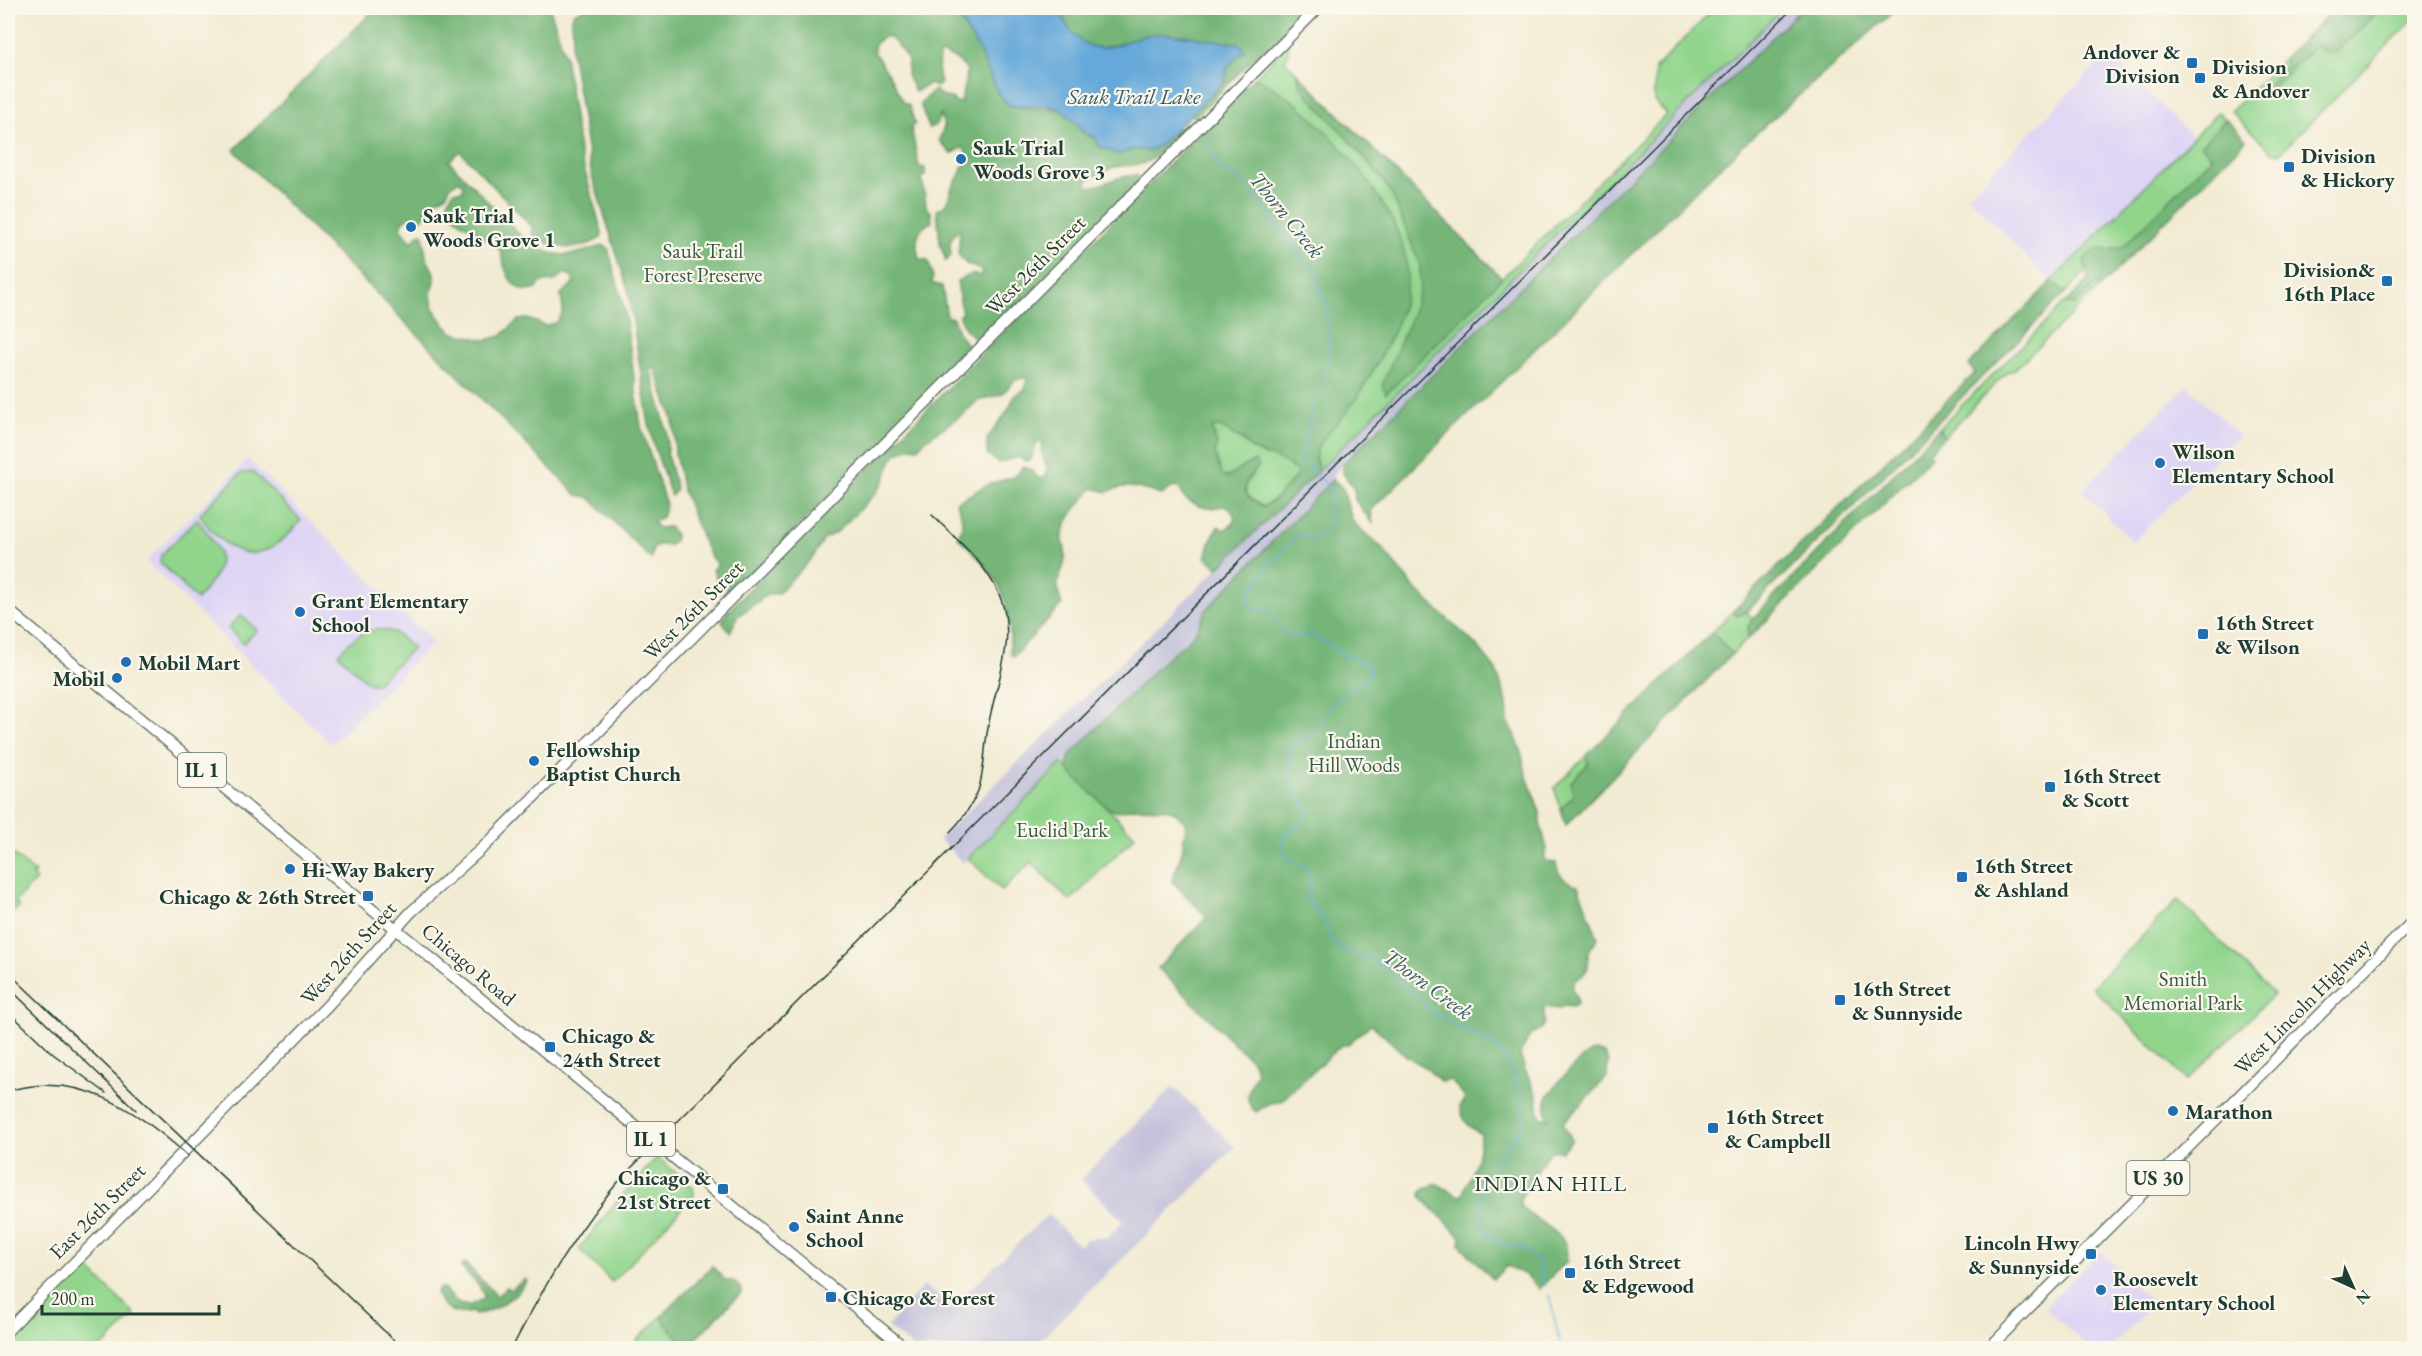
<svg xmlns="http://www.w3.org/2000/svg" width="2422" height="1356" font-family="'EB Garamond',serif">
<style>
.built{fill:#ded5f5}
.industrial{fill:#c3c1db}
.green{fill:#91d58d;stroke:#588960;stroke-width:1.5}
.forest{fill:#74b678;stroke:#4a7a56;stroke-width:1.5;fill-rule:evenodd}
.water{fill:#65a8d9;stroke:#427286;stroke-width:1.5}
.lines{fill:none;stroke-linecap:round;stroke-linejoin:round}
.stream{stroke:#65a8d9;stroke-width:1.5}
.secondary-casing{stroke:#697a6c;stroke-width:13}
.primary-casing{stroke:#697a6c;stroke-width:13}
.secondary{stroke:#fff;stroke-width:10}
.primary{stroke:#fff;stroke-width:10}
.rail{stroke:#1f3d34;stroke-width:1.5}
.poi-dot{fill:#1f6fb2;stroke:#fbf7ec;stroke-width:2}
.labels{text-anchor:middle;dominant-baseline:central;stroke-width:4.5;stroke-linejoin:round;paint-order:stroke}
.shield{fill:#fbf7ec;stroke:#61756b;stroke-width:1.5}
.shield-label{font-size:20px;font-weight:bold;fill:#1f3d34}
.poi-label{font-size:21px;font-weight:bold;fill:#1f3d34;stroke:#fbf7ec;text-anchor:start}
.park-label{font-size:21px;fill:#365b46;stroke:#fbf7ec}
.street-label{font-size:21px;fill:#1f3d34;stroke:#fbf7ec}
.water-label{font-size:22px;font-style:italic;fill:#345d66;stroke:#fbf7ec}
.neighbourhood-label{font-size:22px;letter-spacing:1.5px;fill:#1f3d34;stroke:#fbf7ec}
</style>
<rect width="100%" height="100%" fill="#fbf7ec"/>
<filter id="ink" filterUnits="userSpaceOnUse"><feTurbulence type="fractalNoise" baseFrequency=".0167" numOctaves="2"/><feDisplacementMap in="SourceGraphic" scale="12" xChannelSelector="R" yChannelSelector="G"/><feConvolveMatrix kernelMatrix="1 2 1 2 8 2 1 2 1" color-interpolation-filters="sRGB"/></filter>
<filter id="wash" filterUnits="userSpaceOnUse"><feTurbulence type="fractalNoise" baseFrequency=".008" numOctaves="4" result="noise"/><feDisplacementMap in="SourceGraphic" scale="24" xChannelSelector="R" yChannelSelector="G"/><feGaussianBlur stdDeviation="1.35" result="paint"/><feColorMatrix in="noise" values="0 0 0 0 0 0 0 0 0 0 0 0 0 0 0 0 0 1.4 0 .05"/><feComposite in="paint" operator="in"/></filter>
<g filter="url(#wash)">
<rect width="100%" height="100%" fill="#f2ebd3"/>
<!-- built -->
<g class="built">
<polygon points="2108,54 2193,137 2051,282 1968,196"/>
<polygon points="2187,385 2239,436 2133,542 2082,490"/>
<polygon points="248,459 433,642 331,744 146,561"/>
<polygon points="2100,1251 2154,1304 2110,1348 2088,1348 2045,1307"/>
</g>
<!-- industrial -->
<g class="industrial">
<polygon points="1783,8 1802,8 1343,464 1334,474 1333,479 1206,610 1198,631 1183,646 1171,654 963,863 939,839 1319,470"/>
<polygon points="1173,1087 1235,1147 1032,1348 981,1348 978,1346 976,1348 913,1348 887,1327 924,1285 952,1307 1048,1214 1079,1246 1086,1239 1109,1237 1123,1221 1081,1179"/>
</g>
<!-- green -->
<g class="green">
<path d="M1715 8H1783L1319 470 1315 456C1299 474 1284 494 1263 507 1240 494 1242 486 1258 467L1246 465 1228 477 1221 475 1215 454 1217 444 1212 428 1220 426C1229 433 1238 436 1246 444L1206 127 1288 44V56L1284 60 1502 278 1667 114 1654 101 1655 68Z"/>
<polygon points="2381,8 2414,8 2414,19 2279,154 2272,152 2231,111 2284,58 2286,66 2269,84 2315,46 2326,52 2367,23"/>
<polygon points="2218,112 2226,119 2201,145 2213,157 2122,248 2108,250 2084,260 2085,273 2066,292 2051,282"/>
<polygon points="2097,283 2101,286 2013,371 2007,372 1944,437 1939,428 2064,304 2074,305"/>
<path d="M253 472 301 520C291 534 273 550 256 553 235 557 208 531 200 514L241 473Z"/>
<path d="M197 519C227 559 228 560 197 600L160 562 161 555Z"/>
<polygon points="1733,611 1737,616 1746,612 1753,618 1747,629 1749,638 1732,654 1712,632"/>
<polygon points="241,615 257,630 243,644 228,628"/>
<path d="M377 629 394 632 413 648 376 684H369L338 654C350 640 359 633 377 629Z"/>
<polygon points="1586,756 1588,764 1572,782 1573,796 1561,809 1554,788"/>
<polygon points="1062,763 1135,836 1070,901 1031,862 1002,891 968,858"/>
<polygon points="8,850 35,873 32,876 36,880 15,902 19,907 8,917"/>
<polygon points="2178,900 2274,994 2187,1081 2092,987"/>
<polygon points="657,1157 693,1187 694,1195 612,1282 579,1249 614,1205"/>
<polygon points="84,1264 135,1315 101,1348 12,1348 8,1344 8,1340"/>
<path d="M662 1316C668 1325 683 1341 686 1348H643L636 1341Z"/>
</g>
<!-- forest -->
<g class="forest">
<path d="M376 8H550L565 56 579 150 602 233 601 238C577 252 554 251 532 234L533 228 460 151 449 161 523 238H526C549 261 575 257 603 245L608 248 625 312 641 427 666 505 662 517 653 522 658 528 669 527 675 534V541L670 545H658L653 548 651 559 589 497 577 495 234 150ZM459 180 464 185 462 191H454C436 212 463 222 478 233 486 239 493 245 501 251 504 269 512 298 537 289L541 282 555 281 565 273 571 276 574 283 561 294 563 312 557 322 546 326 528 319 518 320 501 336 486 340 453 333 445 325 433 308 431 294 435 282 434 273 426 257 423 233 419 234 412 242 401 229 403 222 411 216 421 220 438 199 446 195 450 187Z"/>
<path d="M584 8H953L979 50 998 94 1021 108H1058L1073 119 1084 134 1096 138 1119 154 1134 149 1150 151 1178 127 1183 130 1152 159 1142 164 1113 167 1087 180 1088 187C1104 186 1116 175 1137 175L1140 182 982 341C969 336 963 328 959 315L962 313 957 281 972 274 980 276 982 270 966 264 958 254 960 230 954 234 950 243 951 256 946 261 940 243 937 210C949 206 948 196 953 185 957 178 962 176 962 167L969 162 964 147 951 154 939 140 944 127 941 115 936 125 929 128 920 104 934 90 944 97 952 98 956 103 961 102 967 70C961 63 949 53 939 54L938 76 941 81 940 85 936 87 929 84 915 92 907 75 908 60C902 52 896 40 886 36L879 40 874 46V52L891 78 903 102 909 105 915 124 911 127 919 167 925 168V176L922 179 927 210 931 211 932 222C915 227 915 245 919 259L928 260 933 277 931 283 942 286 947 317 953 318 958 332 969 348 968 355 735 590 731 586 727 589 720 587 713 570 717 565 708 553 682 488 675 453 673 420 654 366 650 367 667 433V455L676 487 675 492 671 496 653 442 648 419 628 290 592 176 588 154 571 49 573 32 571 20 574 13Z"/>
<path d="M1060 8H1314L1266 56 1254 58 1194 118 1190 115 1226 80C1226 68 1228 64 1237 58L1238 43C1210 42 1181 32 1154 34 1124 37 1102 62 1075 36 1068 29 1062 17 1060 8Z"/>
<polygon points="1802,8 1898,8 1743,145 1376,505 1371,511 1373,524 1355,500 1354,489 1342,471 1343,464"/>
<polygon points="2335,8 2381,8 2367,23 2334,53 2326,52 2315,46 2271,89 2268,84 2286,66 2284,58"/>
<polygon points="1297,73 1502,278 1386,394 1382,385 1412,315 1420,288 1420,265 1391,192 1369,163 1301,87"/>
<path d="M1255 77C1272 87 1290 97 1304 110 1345 148 1412 223 1407 282 1404 322 1377 364 1357 398 1347 416 1327 429 1318 448 1314 455 1315 463 1319 470L1218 568 1206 557 1210 542 1218 526 1224 530 1232 525 1235 517C1226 498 1220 510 1206 508 1199 507 1190 501 1184 498L1180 489 1173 487 1161 495C1141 489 1127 482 1107 492L1093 488C1083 500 1065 519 1063 535 1062 543 1067 551 1065 559 1062 580 1052 579 1062 604L1013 657 1010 652C1012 594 997 575 958 537 965 524 962 515 956 502L989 484 1016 476 1023 466 1032 470 1038 478H1045L1048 470 1041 451 1042 442 1037 443 1031 460 1025 461 1019 457 998 463 987 454V439L1007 412 1015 395 1025 389 1027 382 1026 377 1015 380 1002 394 977 401 965 413 924 441 918 448 910 447 896 454 890 463 885 479 877 492 838 531 824 539 813 557 778 593 767 595 738 616 730 632 722 622 726 613ZM1220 427C1226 431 1231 433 1237 436 1243 438 1247 445 1252 449 1272 461 1280 454 1298 474L1273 501 1263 507 1248 497 1245 490 1246 481 1258 467 1255 461 1246 465 1228 477 1222 475 1215 454 1217 444 1212 428Z"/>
<polygon points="2226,119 2246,140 2101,286 2097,283 2074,305 2064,304 2089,280 2084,260 2096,248 2108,250 2122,248 2212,157 2201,145"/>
<polygon points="2051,282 2066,292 1860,500 1746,612 1737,616 1733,611 1975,373 1969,365"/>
<polygon points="1939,428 1944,437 1929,453 1932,456 1749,638 1747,629 1753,618"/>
<path d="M1333 479 1343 489 1352 520 1358 527 1381 547 1417 591 1477 646 1496 670 1507 702 1508 721 1520 747 1526 774 1540 812V823L1547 849 1544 857 1548 862 1556 863C1557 876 1566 881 1578 886L1598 938C1595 942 1591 947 1589 951 1585 967 1592 971 1574 981L1572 989 1577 998V1004L1572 1007 1564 1006 1560 1009 1544 1007V1022L1541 1029 1531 1034 1520 1054C1523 1069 1531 1080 1536 1094 1539 1102 1536 1110 1541 1117L1548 1120C1547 1114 1545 1107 1546 1101 1549 1091 1581 1056 1591 1052 1595 1050 1600 1052 1604 1054L1608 1061 1607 1077 1563 1123 1572 1140 1562 1151H1551C1540 1162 1537 1174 1528 1187 1525 1192 1519 1196 1520 1203 1521 1215 1557 1227 1565 1243 1567 1248 1567 1256 1567 1261L1539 1289 1526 1275 1507 1266 1493 1279 1460 1245 1461 1237 1421 1197 1422 1191 1436 1183 1461 1197 1477 1160 1481 1134C1468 1127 1462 1120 1460 1106L1465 1098 1451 1080 1441 1082 1425 1067 1406 1056 1371 1024 1348 1044 1340 1046 1280 1102 1270 1103 1256 1112C1241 1099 1250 1088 1257 1072L1253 1062 1158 968 1207 917 1172 881 1182 852 1186 824 1175 812 1166 809 1134 808 1116 812 1108 808 1073 776 1067 768V762L1072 753 1171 654C1191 641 1197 632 1206 610Z"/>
<polygon points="1712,632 1732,654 1566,825 1561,809 1573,796 1571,782 1588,764 1586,756"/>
<path d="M465 1263 497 1296 507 1287 511 1290 525 1279 527 1281C514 1298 497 1310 475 1315L472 1312C454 1316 443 1310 436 1292L440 1288H443L460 1305H471L484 1298C483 1286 469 1276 461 1267Z"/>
<polygon points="712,1266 726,1281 733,1281 742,1290 741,1293 687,1347 665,1323 662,1316"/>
</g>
<!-- water -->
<path class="water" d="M953 8H1060C1062 17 1068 29 1075 36 1102 62 1124 37 1154 34 1181 32 1210 42 1238 43L1245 50C1234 62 1225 62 1226 79L1161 144 1150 151 1134 149 1119 154 1100 147 1096 138C1078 131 1075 117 1059 109 1045 102 1025 108 1010 106L998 94 979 50Z"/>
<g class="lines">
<!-- stream -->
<g class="stream">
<polyline points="1187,118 1189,121"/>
<path d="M1203 142 1210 148 1223 172 1241 178 1316 276 1326 305 1330 359 1317 395 1300 459 1325 483 1333 497 1327 509 1332 520C1326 529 1321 535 1311 539L1299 534 1267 567 1249 596 1250 606 1255 610C1280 609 1272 623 1289 636L1313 635 1347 657 1368 663 1370 672C1361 687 1347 690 1335 703 1324 713 1319 726 1310 738L1300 739 1289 751V780L1309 810C1306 828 1296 825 1283 835 1279 864 1297 858 1310 874V890L1305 896 1325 922 1330 938 1337 947 1381 964 1436 1014 1495 1047 1505 1058 1521 1091 1524 1116 1520 1131 1503 1151 1485 1188 1480 1203 1482 1218 1487 1231 1495 1239 1504 1244 1526 1250 1537 1260 1545 1286"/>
<polyline points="1549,1295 1561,1348"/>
</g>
</g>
</g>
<g filter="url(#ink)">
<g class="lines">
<!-- secondary casing -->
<g class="secondary-casing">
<polyline id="secondary" points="8,1330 329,1004 411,912 488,843 1318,8"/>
</g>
<!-- primary casing -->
<g class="primary-casing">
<g id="primary">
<polyline points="8,610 905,1348"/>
<polyline points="1989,1348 2414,920"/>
</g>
</g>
<!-- secondary -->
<use href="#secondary" class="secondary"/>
<!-- primary -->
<use href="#primary" class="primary"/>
<!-- rail -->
<g class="rail">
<path d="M932 515C956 539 985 562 999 594 1019 640 995 682 988 728 984 748 985 771 978 791 971 807 962 820 950 832"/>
<polyline points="8,972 402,1348"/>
<polyline points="8,987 136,1110"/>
<polyline points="8,1011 53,1054 106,1093"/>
<path d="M8 1091C79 1070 137 1110 188 1156"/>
<path d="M512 1348C544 1286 578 1227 625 1174L1793 8"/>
</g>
</g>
</g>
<!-- markers -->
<g class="poi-dot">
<rect x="2186" y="57" width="12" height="12" rx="3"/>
<rect x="2194" y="72" width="12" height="12" rx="3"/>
<circle cx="961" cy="159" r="6"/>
<rect x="2283" y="161" width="12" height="12" rx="3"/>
<circle cx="411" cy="227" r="6"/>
<rect x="2381" y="275" width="12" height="12" rx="3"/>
<circle cx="2160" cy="463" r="6"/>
<circle cx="300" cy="612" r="6"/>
<rect x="2197" y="628" width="12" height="12" rx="3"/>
<circle cx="126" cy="662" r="6"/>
<circle cx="117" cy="678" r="6"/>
<circle cx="534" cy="761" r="6"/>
<rect x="2044" y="781" width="12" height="12" rx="3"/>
<circle cx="290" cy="869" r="6"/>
<rect x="1956" y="871" width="12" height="12" rx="3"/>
<rect x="362" y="890" width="12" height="12" rx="3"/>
<rect x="1834" y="994" width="12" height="12" rx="3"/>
<rect x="544" y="1041" width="12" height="12" rx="3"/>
<circle cx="2173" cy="1111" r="6"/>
<rect x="1707" y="1122" width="12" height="12" rx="3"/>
<rect x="717" y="1183" width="12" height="12" rx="3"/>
<circle cx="794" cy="1227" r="6"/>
<rect x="2085" y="1248" width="12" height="12" rx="3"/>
<rect x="1564" y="1267" width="12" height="12" rx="3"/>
<circle cx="2101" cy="1290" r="6"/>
<rect x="825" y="1291" width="12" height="12" rx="3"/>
</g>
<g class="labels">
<!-- shield labels -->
<g class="shield">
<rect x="178" y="753" width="48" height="34" rx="4.5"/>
<rect x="627" y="1122" width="48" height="34" rx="4.5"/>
<rect x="2126.5" y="1161" width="63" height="34" rx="4.5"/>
</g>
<g class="shield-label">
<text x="202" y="770">IL 1</text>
<text x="651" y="1139">IL 1</text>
<text x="2158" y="1178">US 30</text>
</g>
<!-- poi labels -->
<g class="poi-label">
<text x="2180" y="51" text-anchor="end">Andover &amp;<tspan x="2180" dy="24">Division</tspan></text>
<text x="2212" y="66">Division<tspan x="2212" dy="24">&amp; Andover</tspan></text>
<text x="973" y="147">Sauk Trial<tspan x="973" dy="24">Woods Grove 3</tspan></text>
<text x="2301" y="155">Division<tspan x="2301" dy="24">&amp; Hickory</tspan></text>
<text x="423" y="215">Sauk Trial<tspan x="423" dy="24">Woods Grove 1</tspan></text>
<text x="2375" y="269" text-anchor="end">Division&amp;<tspan x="2375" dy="24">16th Place</tspan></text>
<text x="2172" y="451">Wilson<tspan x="2172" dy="24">Elementary School</tspan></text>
<text x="312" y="600">Grant Elementary<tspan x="312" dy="24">School</tspan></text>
<text x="2215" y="622">16th Street<tspan x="2215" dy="24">&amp; Wilson</tspan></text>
<text x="138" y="662">Mobil Mart</text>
<text x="105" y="678" text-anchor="end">Mobil</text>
<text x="546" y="749">Fellowship<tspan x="546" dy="24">Baptist Church</tspan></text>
<text x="2062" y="775">16th Street<tspan x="2062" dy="24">&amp; Scott</tspan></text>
<text x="1974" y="865">16th Street<tspan x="1974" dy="24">&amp; Ashland</tspan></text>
<text x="302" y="869">Hi-Way Bakery</text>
<text x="356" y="896" text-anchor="end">Chicago &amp; 26th Street</text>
<text x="1852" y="988">16th Street<tspan x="1852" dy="24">&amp; Sunnyside</tspan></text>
<text x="562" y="1035">Chicago &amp;<tspan x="562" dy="24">24th Street</tspan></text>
<text x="2185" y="1111">Marathon</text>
<text x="1725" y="1116">16th Street<tspan x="1725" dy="24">&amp; Campbell</tspan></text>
<text x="711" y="1177" text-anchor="end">Chicago &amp;<tspan x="711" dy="24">21st Street</tspan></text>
<text x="806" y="1215">Saint Anne<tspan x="806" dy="24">School</tspan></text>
<text x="2079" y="1242" text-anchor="end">Lincoln Hwy<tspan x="2079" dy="24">&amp; Sunnyside</tspan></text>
<text x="1582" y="1261">16th Street<tspan x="1582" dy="24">&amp; Edgewood</tspan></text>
<text x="2113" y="1278">Roosevelt<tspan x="2113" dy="24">Elementary School</tspan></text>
<text x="843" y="1297">Chicago &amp; Forest</text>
</g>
<!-- park labels -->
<g class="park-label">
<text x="703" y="250">Sauk Trail<tspan x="703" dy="24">Forest Preserve</tspan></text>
<text x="1354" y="740">Indian<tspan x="1354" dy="24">Hill Woods</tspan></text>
<text x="1062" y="829">Euclid Park</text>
<text x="2183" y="978">Smith<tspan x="2183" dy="24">Memorial Park</tspan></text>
</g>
<!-- street labels -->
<g class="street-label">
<text transform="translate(1035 265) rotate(-45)">West 26th Street</text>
<text transform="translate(693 610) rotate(-45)">West 26th Street</text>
<text transform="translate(348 953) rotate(-48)">West 26th Street</text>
<text transform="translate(469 964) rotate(40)">Chicago Road</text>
<text transform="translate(2302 1006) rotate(-45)">West Lincoln Highway</text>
<text transform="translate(97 1211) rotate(-45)">East 26th Street</text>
</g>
<!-- water labels -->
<g class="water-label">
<text x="1134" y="96">Sauk Trail Lake</text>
<text transform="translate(1287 215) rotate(51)">Thorn Creek</text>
<text transform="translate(1428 984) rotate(36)">Thorn Creek</text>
</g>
<!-- neighbourhood labels -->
<g class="neighbourhood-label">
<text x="1551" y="1183">INDIAN HILL</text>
</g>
</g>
<!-- margin -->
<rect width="2422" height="1356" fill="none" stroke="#fbf7ec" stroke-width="30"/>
<!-- north arrow -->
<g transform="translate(2353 1287) rotate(135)" stroke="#fbf7ec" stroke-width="4.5" paint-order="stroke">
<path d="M0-4.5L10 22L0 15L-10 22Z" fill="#1f3d34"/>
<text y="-9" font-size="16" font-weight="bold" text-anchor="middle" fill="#1f3d34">N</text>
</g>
<!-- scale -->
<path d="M42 1305v9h177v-9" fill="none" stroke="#1f3d34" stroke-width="3"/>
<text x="51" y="1305" font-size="18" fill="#1f3d34" stroke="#fbf7ec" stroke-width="4.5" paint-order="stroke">200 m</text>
</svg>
